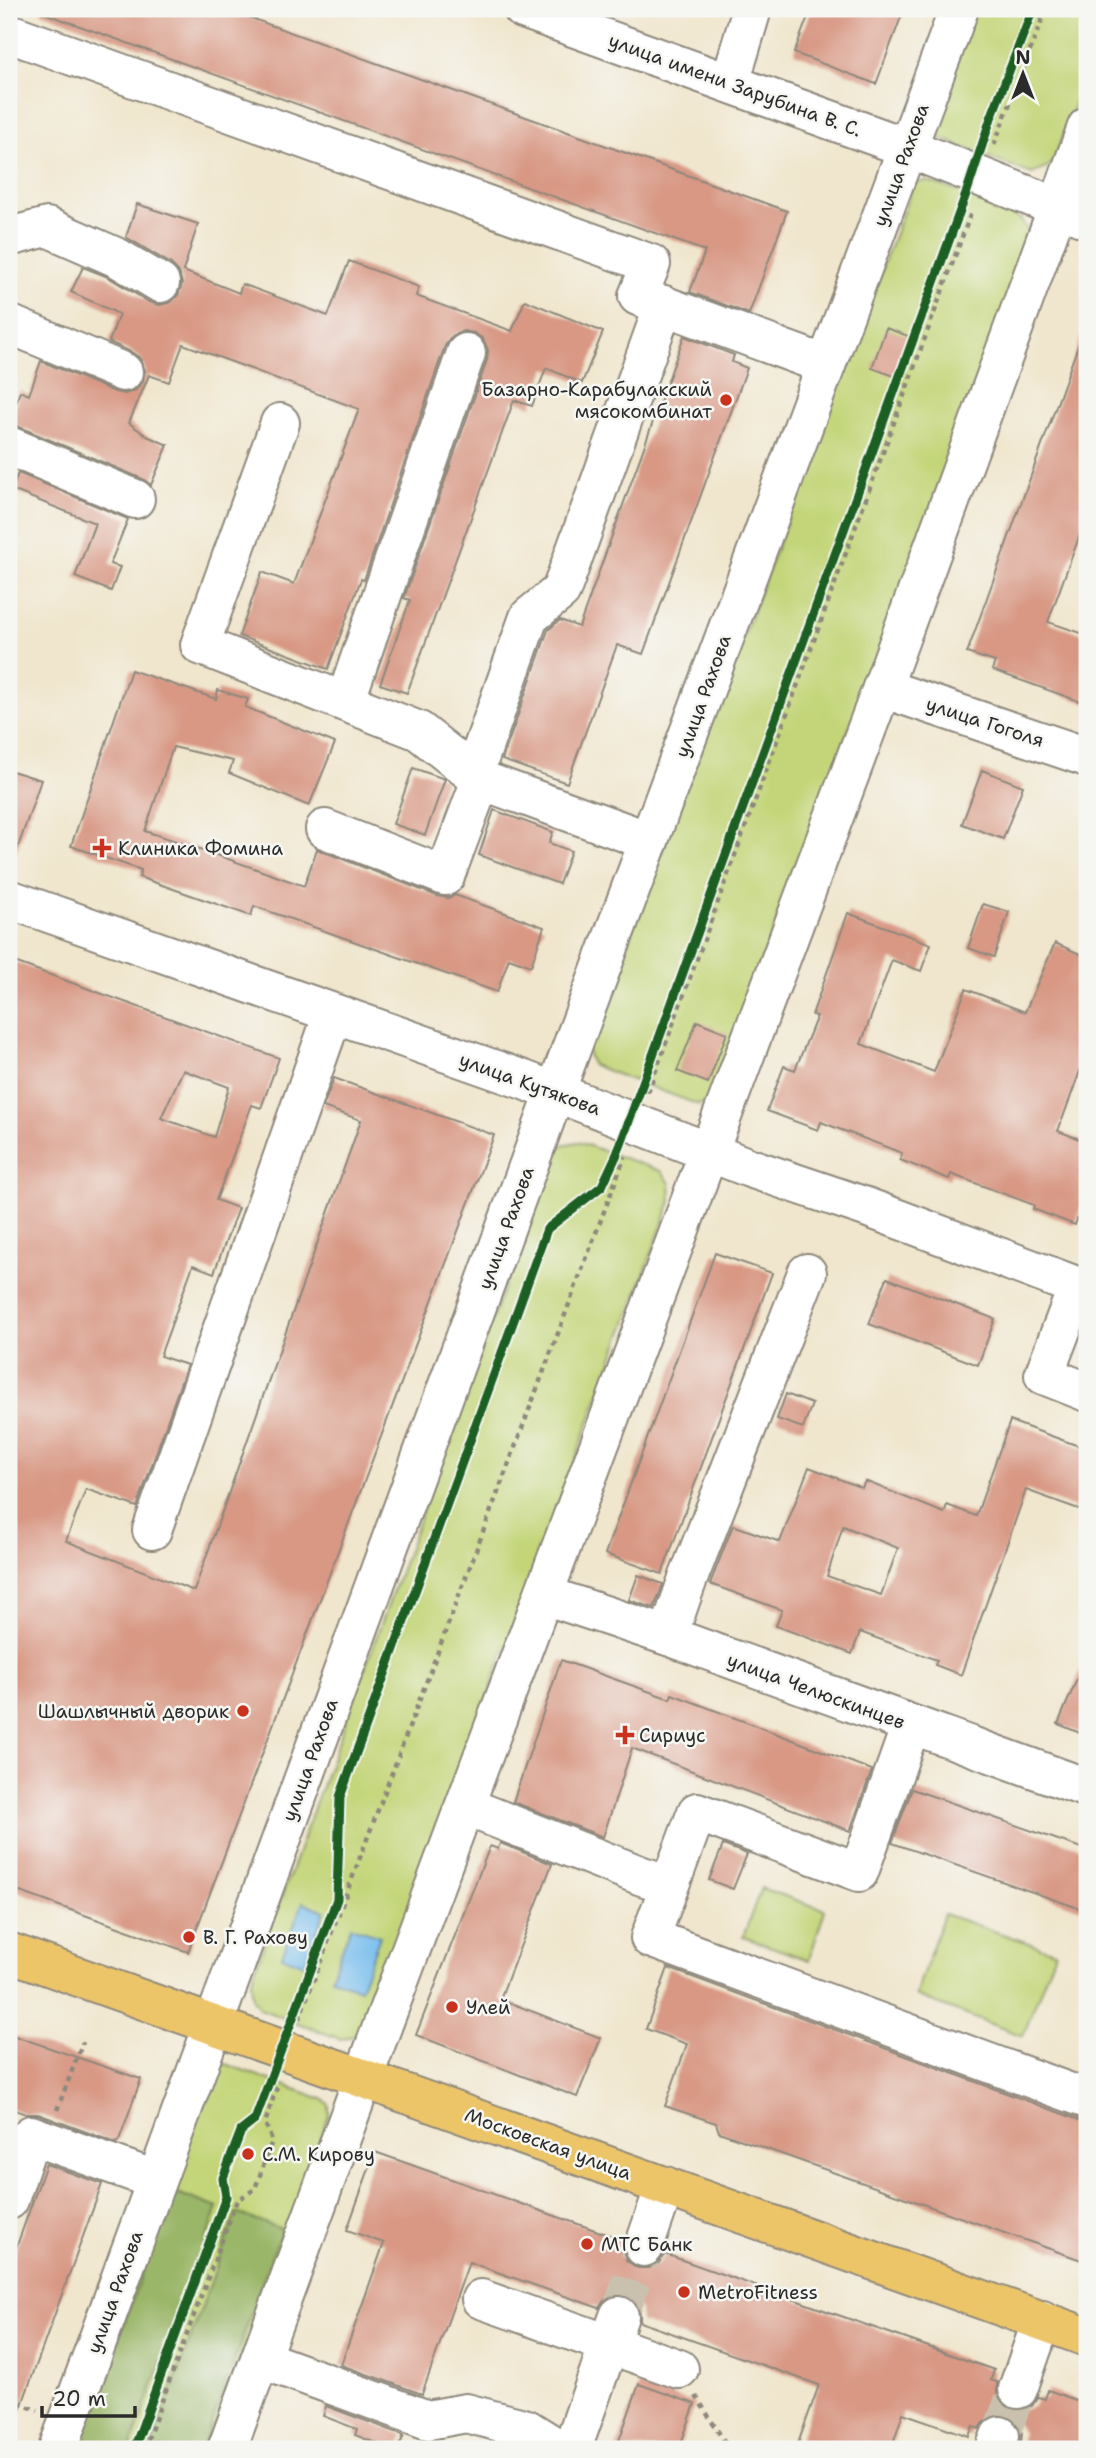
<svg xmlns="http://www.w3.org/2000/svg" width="1096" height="2458" font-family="'Shantell Sans',sans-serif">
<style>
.green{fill:#c3d578;stroke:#778052;stroke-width:2}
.forest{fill:#9ab668;stroke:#62704a;stroke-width:2}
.water{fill:#77bdee;stroke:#51748c;stroke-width:2}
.building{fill:#d89884;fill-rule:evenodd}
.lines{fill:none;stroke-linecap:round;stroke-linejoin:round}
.minor-tunnel{stroke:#c9c1ad;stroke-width:38;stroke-dasharray:38 19;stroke-linecap:butt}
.minor-casing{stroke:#8e887c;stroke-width:42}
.major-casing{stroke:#8e887c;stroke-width:42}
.path{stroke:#8e887c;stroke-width:4.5;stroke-dasharray:5 5;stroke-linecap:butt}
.minor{stroke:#fff;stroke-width:38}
.major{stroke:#edc569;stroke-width:38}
.cycleway-casing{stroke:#f6f6f2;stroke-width:13}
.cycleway{stroke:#1b5e20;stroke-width:9}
.poi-dot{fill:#c8321e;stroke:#f6f6f2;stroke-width:2.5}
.labels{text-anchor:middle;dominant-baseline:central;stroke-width:5;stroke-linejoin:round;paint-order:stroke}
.street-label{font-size:19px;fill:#2b2b2b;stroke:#f6f6f2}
.poi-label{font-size:19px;fill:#2b2b2b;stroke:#f6f6f2;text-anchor:start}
</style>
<rect width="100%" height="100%" fill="#f6f6f2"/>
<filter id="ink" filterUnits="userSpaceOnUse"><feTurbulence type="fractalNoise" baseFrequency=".0143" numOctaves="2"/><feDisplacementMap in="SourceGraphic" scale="14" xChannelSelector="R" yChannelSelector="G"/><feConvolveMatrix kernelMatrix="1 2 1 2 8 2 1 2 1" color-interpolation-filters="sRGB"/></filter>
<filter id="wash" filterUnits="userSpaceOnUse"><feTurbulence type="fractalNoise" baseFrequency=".00686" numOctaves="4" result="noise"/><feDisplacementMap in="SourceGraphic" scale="28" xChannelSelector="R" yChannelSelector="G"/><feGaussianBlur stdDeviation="1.57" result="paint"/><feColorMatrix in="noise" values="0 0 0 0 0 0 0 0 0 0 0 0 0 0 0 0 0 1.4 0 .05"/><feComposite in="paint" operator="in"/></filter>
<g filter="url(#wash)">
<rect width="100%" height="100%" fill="#f0e6cd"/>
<!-- green -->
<g class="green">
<polygon points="975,9 1087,9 1087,70 1054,161 1046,168 1032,174 937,137 933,129"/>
<polygon points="927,181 966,194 1020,219 1029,232 1031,245 710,1099 699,1105 592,1065 587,1051 914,183"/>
<polygon points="578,1142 661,1171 670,1183 671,1201 368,2019 353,2036 340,2039 260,2009 253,1999 251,1981 552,1155 562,1145"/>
<polygon points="761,1888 825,1910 809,1960 743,1937"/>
<polygon points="944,1914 1055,1952 1023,2036 915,1996"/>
<polygon points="226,2064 322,2099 329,2104 329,2115 206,2449 73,2449 217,2065"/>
</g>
<!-- forest -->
<g class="forest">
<polygon points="172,2191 218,2208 130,2449 78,2449"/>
<polygon points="236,2213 282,2229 202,2449 150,2449"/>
</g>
<!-- water -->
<g class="water">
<polygon points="303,1902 325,1911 304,1965 282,1956"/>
<polygon points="351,1926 380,1936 360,1989 331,1978"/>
</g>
<g id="blocks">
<!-- building -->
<g class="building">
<polygon points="41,9 226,9 787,211 749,314 690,292 705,251 41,12"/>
<polygon points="811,9 904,9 876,84 794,53"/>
<polygon points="137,204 198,224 183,271 239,293 242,284 328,316 349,261 419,287 416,296 512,331 525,300 603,332 582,383 546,368 532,406 514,400 407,693 380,684 410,600 404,598 487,360 488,350 483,339 474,333 463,331 452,336 445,346 364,580 361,579 328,669 239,636 262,572 294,584 359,409 183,344 169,382 149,375 129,423 147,436 168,445 151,485 143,479 17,426 9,425 20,391 29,395 41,361 115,392 125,394 136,390 143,381 145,370 140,358 131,352 109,342 119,314 71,292 83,267 108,277 149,302 160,305 171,302 178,295 182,284 179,272 171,264 126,237"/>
<polygon points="886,328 911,337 897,377 872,368"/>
<polygon points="1084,329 1087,330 1087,515 1048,622 1087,635 1087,704 992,670 995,662 967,653"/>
<polygon points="684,336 734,355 732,362 747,368 643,654 617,645 567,783 502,760 548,630 560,620 579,627"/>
<polygon points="18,473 128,519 110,564 120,567 111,591 75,577 95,523 12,490"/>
<polygon points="131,670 216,699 218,690 248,699 245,707 335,743 309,806 229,773 233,761 173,747 145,831 203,850 304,886 317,849 437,896 448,898 455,895 544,927 531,966 509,958 497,992 254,906 251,916 139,877 141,870 71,846"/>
<polygon points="413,768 445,779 425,835 393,824"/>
<polygon points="9,770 41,780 13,862 9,861"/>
<polygon points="982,770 1023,786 1003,839 962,824"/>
<polygon points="494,810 553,832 549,843 571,851 559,884 479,855"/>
<polygon points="983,904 1009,912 994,957 968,948"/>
<polygon points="848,913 931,944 921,971 892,960 861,1044 934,1072 966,989 1025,1012 1055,943 1087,957 1087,1052 1058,1131 1087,1142 1087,1192 1075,1225 1033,1209 1034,1205 951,1174 949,1179 900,1160 902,1153 821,1122 818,1130 767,1111 784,1066 795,1070 817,1016 812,1015"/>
<path d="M9 960 279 1058 261 1108 252 1105 216 1200 238 1208 214 1273 193 1265 160 1356 187 1365 137 1507 86 1489 66 1541 194 1591 361 1120 323 1107 334 1078 494 1135 188 1952 9 1888ZM183 1070 229 1087 214 1137 161 1118Z"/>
<polygon points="697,1021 727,1033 708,1083 677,1071"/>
<polygon points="715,1253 772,1273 662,1574 605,1554"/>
<polygon points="887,1278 995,1319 978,1365 869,1324"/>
<polygon points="786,1394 812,1404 803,1428 777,1419"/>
<path d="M1010 1421 1087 1449V1512L1026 1490 961 1675 935 1665 937 1660 860 1632 852 1654 776 1626 782 1610 710 1584 733 1525 780 1542 809 1467 862 1488 865 1481 944 1513 947 1505 976 1516ZM843 1526 898 1548 881 1595 827 1576Z"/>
<polygon points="638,1575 663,1584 654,1608 629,1600"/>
<polygon points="1087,1655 1087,1736 1058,1724"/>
<polygon points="561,1660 670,1699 672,1694 872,1770 850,1831 632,1748 603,1837 513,1802"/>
<polygon points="912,1789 1087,1850 1087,1911 892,1843"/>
<polygon points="500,1843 552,1864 500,1999 601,2038 577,2097 416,2035 490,1846 498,1849"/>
<polygon points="723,1845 747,1854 733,1889 709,1880"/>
<polygon points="668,1968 1079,2120 1087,2120 1087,2262 719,2132 716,2123 665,2106 687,2044 646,2029"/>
<polygon points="9,2034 141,2079 119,2140 116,2143 38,2114 26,2114 9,2108"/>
<polygon points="375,2152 623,2240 622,2250 627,2261 638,2268 649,2268 658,2264 665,2254 994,2370 991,2380 997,2382 997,2394 1002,2404 1011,2410 1023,2410 1032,2406 1038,2397 1045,2399 1048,2390 1087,2404 1087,2449 1037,2449 1021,2443 1022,2433 1017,2423 1007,2415 996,2415 987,2419 979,2429 973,2426 969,2436 903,2413 891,2449 796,2449 819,2385 640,2322 640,2311 636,2302 626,2295 614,2295 605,2299 599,2308 469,2262 422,2394 341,2365 384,2243 347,2230"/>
<polygon points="46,2164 102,2184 12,2432 9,2432 9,2268"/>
<polygon points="639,2384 695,2404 679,2449 616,2449"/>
<polygon points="326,2406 404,2435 398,2449 391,2449 355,2435 357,2429 323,2416"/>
</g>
</g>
</g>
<g filter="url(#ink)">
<use href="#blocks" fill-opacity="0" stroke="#8e887c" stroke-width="2"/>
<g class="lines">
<!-- minor-tunnel -->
<g class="minor-tunnel">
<polyline points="619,2316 644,2247"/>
<polyline points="1000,2436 1018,2389"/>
</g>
<!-- minor casing -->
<g class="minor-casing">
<g id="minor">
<polyline points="523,9 908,148 1087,219"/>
<polyline points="9,33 651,264 638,296 826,365"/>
<polyline points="730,83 752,9"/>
<polyline points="9,237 47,227 118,258 160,283"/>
<polyline points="9,324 123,372"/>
<polyline points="280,423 200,645 419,731 481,780 649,841"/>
<polyline points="9,446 135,499"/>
<polyline points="882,688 1087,757"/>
<polyline points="345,702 466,353"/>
<polyline points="474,773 529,617 561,591 664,305"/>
<polyline points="325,829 445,876 481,780"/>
<polyline points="9,899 524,1080 750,1168 866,1207 1087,1290"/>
<polyline points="1078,1286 1044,1375 1087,1392"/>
<polyline points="152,1530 333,1014"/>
<polyline points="544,1595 668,1636 1087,1788"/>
<polyline points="668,1636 686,1584 807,1273"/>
<polyline points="911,1725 859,1872 697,1812 650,1938 1087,2099"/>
<polyline points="465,1806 642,1876 668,1884"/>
<polyline points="9,2200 31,2135 155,2180"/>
<polyline points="644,2247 665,2186"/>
<polyline points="481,2299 679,2369"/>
<polyline points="261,2359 428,2420 466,2413 527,2429 559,2449"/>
<polyline points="1018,2389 1042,2320"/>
<polyline points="58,2449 577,1033 959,9"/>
<polyline points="227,2449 379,2035 882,688 1087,127"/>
<polyline points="572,2449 619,2316"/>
<polyline points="995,2449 1000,2436"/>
</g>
</g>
<!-- major casing -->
<g class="major-casing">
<polyline id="major" points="9,1952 1087,2337"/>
</g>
<!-- path -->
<g class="path">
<polyline points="994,145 1046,9"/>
<polyline points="648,1092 972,210"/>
<polyline points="299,2019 625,1156"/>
<polyline points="57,2110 83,2042"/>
<polyline points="696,2396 729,2449"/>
<polyline points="9,2400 38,2410"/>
<polyline points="144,2449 237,2200 255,2189 272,2141 265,2123 278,2084"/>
</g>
<!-- minor -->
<use href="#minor" class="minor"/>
<!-- major -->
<use href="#major" class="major"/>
<!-- cycleway casing -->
<g class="cycleway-casing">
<polyline id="cycleway" points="134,2449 226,2197 223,2178 241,2131 255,2120 337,1899 340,1797 547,1229 602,1186 617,1154 966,194 991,118 1033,9"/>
</g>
<!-- cycleway -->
<use href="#cycleway" class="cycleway"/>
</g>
</g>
<!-- markers -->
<g class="poi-dot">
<circle cx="726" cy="400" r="7"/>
<path d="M98.5 837.5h7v7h7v7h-7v7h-7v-7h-7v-7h7z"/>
<circle cx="243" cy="1711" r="7"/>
<path d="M621.5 1724.5h7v7h7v7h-7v7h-7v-7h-7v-7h7z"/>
<circle cx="189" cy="1937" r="7"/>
<circle cx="452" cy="2007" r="7"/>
<circle cx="248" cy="2154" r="7"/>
<circle cx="587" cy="2244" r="7"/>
<circle cx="684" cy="2292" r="7"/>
</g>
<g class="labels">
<!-- street labels -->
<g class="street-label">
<text transform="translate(735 85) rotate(20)">улица имени Зарубина В. С.</text>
<text transform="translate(901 165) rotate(-70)">улица Рахова</text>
<text transform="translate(703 696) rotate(-70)">улица Рахова</text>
<text transform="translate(985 722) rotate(18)">улица Гоголя</text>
<text transform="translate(530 1084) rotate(20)">улица Кутякова</text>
<text transform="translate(506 1228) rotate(-70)">улица Рахова</text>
<text transform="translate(816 1691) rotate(20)">улица Челюскинцев</text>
<text transform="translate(310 1760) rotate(-70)">улица Рахова</text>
<text transform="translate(548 2144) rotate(20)">Московская улица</text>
<text transform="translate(115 2292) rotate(-70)">улица Рахова</text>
</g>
<!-- poi labels -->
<g class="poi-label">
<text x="712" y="389" text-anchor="end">Базарно-Карабулакский<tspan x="712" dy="22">мясокомбинат</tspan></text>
<text x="118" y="848">Клиника Фомина</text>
<text x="229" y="1711" text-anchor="end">Шашлычный дворик</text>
<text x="639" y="1735">Сириус</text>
<text x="203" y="1937">В. Г. Рахову</text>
<text x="466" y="2007">Улей</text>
<text x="262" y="2154">С.М. Кирову</text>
<text x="601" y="2244">МТС Банк</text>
<text x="698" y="2292">MetroFitness</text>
</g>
</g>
<!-- margin -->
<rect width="1096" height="2458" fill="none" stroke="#f6f6f2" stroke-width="35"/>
<!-- north arrow -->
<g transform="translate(1023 74)" stroke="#f6f6f2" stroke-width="5" paint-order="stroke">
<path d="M0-5L12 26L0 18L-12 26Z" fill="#2b2b2b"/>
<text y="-10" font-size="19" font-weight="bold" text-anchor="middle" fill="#2b2b2b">N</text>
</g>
<!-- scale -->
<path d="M42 2406v10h93v-10" fill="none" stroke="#2b2b2b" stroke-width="3.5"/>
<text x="52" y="2406" font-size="21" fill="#2b2b2b" stroke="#f6f6f2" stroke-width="5" paint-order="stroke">20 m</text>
</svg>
